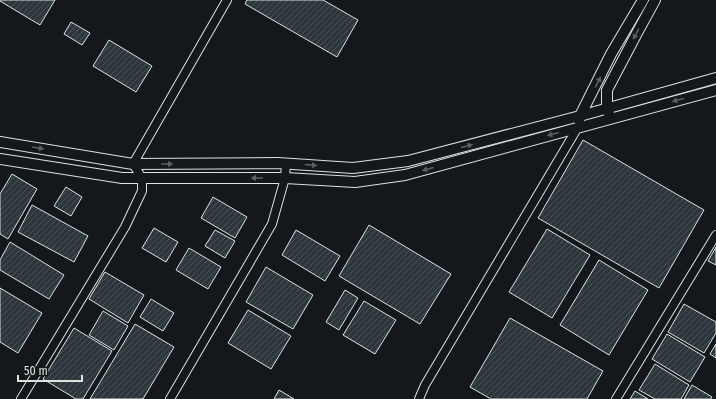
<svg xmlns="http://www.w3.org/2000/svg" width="716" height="399" font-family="'Fira Sans Condensed',sans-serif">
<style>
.building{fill:url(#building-hatch);stroke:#d8e6dc}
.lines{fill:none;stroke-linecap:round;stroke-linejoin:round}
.minor-casing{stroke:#d8e6dc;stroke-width:10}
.tertiary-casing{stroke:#d8e6dc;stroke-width:12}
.minor{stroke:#14181c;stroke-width:8}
.tertiary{stroke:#14181c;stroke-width:10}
.oneway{fill:#59605f}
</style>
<defs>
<pattern id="building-hatch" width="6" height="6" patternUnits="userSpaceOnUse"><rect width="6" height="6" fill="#2c363c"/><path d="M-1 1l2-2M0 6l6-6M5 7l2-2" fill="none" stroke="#4a5358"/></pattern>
</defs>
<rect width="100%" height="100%" fill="#14181c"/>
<!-- building -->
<g class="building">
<polygon points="0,0 55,0 40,25 0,1"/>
<polygon points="247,0 323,0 358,20 337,57 245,4"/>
<polygon points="71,22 90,33 82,45 64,34"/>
<polygon points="109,40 152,66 136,92 93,66"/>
<polygon points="583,140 704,210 659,288 538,218"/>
<polygon points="12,174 37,189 8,239 0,234 0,194"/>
<polygon points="66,187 82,197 71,216 54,206"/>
<polygon points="213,197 247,217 235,238 201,218"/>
<polygon points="32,205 88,236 74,262 18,232"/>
<polygon points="369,225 451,274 420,324 339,276"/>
<polygon points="154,228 178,242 166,262 142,248"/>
<polygon points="547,229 590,255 552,318 509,292"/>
<polygon points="215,230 235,241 225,258 205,246"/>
<polygon points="296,230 340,256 325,281 282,255"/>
<polygon points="10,242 64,275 49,299 0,270 0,260"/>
<polygon points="716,247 716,265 708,261"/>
<polygon points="189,248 221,267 208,289 176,270"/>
<polygon points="599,260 648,290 609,355 560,325"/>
<polygon points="266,267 313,295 293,329 246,302"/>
<polygon points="105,272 144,295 128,323 89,299"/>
<polygon points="0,288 42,313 18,353 0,342"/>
<polygon points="345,290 358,298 339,330 326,322"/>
<polygon points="151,299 174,313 163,331 140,317"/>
<polygon points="364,301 396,320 375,354 343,335"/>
<polygon points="684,304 716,322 716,333 704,353 668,332"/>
<polygon points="248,310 291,336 271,369 228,343"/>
<polygon points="103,311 128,326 114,350 89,335"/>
<polygon points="510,318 603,371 587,399 491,399 470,387"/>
<polygon points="135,324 174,347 143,399 90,399"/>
<polygon points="74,328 112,351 83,399 76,399 43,379"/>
<polygon points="667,334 705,357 690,382 652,359"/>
<polygon points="716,344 716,358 710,354"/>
<polygon points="655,364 689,385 681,399 655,399 639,390"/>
<polygon points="692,385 712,397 711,399 684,399"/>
<polygon points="279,390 294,399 274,399"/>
<polygon points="635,391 648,399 630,399"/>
</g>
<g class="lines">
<!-- minor casing -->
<g class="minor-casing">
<g id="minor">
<polyline points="21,399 125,227 142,191 142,178 133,164 227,0"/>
<polyline points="170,399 272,224 285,178 286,163"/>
<polyline points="419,399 425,385 578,127"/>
<polyline points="616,399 716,235"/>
</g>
</g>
<!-- tertiary casing -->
<g class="tertiary-casing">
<g id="tertiary">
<polyline points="609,114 607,108 607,90 637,33 655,0"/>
<polyline points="579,120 580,116 611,54 643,0"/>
<polyline points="0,142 133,164 278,163 353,168 408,161 580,116 716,78"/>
<polyline points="0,159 122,178 285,178 355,182 405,175 716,90"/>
</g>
</g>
<!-- minor -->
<use href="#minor" class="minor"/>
<!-- tertiary -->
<use href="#tertiary" class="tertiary"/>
</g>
<!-- one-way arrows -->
<defs><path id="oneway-solid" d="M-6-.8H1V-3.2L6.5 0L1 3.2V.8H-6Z"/></defs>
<g class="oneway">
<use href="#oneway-solid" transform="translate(636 34) rotate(118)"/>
<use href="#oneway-solid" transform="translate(598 82) rotate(-63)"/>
<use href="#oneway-solid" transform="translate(678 100) rotate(165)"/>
<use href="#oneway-solid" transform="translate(553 134) rotate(165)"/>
<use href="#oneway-solid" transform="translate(467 146) rotate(-15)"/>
<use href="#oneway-solid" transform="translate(38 148) rotate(9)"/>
<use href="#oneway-solid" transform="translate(167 164)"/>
<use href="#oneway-solid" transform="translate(311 165) rotate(4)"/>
<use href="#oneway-solid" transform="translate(428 169) rotate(165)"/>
<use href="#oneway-solid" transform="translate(257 178) rotate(180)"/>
</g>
<!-- scale -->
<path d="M18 375v6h64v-6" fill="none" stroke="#d8e6dc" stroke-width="2"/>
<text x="24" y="375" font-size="12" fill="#d8e6dc" stroke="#14181c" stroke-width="3" paint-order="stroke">50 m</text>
</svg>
